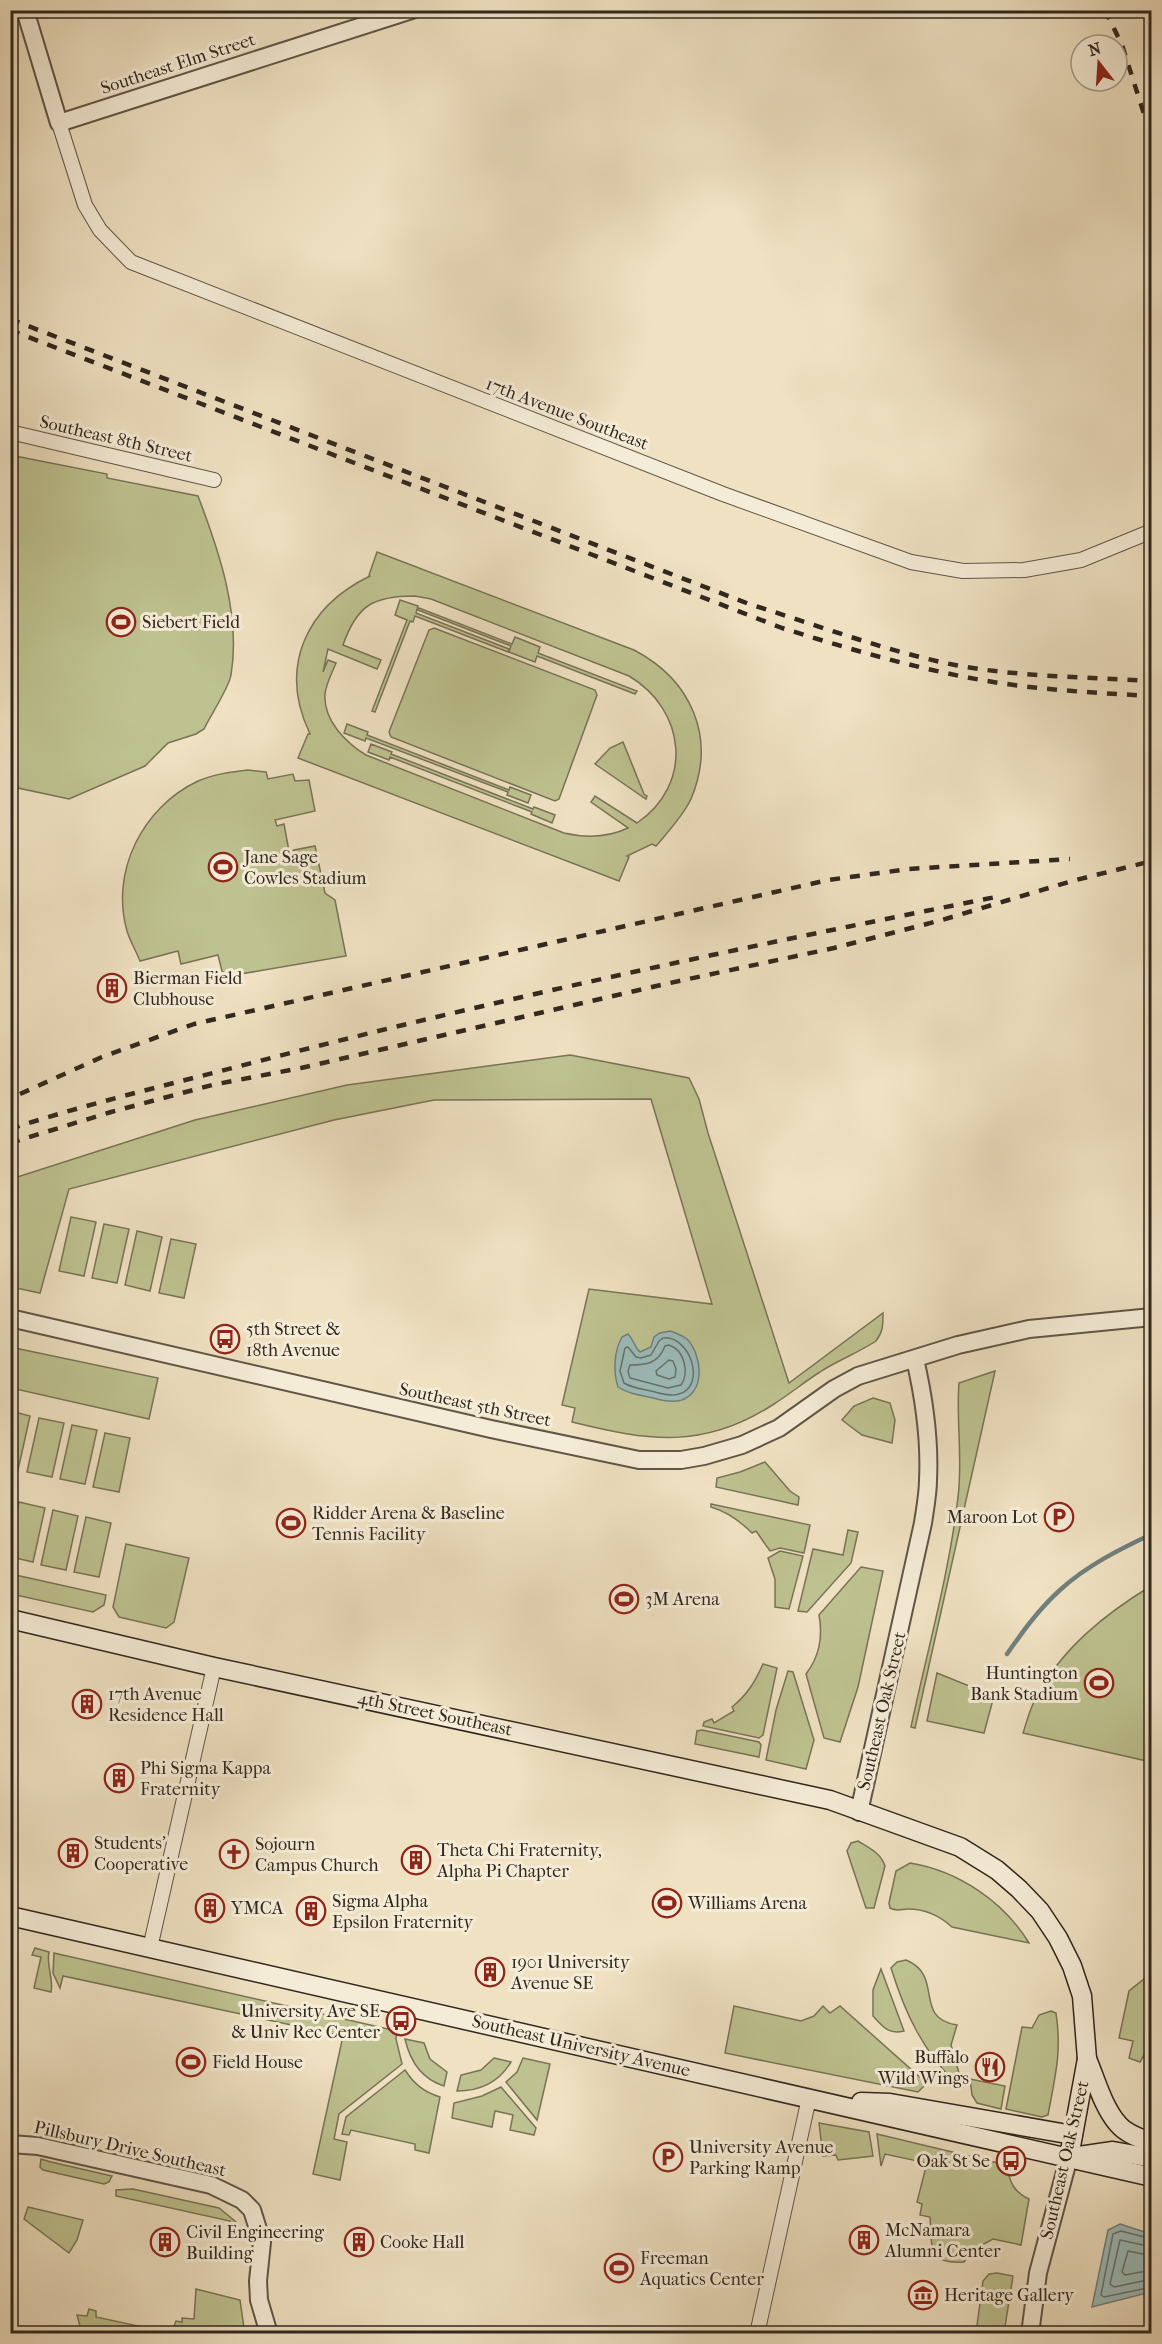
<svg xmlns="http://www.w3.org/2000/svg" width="1162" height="2344" font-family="'IM FELL French Canon',serif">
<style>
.green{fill:#bec290;stroke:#787457;stroke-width:1.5;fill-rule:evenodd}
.water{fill:#9cbcbb;stroke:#71807c;stroke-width:1.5}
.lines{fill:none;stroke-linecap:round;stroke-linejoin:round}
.shore{stroke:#66726c;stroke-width:1.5}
.stream{stroke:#71807c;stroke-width:4.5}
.minor-casing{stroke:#605647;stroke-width:16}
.tertiary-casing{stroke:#605647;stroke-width:20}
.secondary-casing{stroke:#31271e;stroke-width:21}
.minor{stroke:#f5ecd7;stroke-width:14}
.tertiary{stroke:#f5ecd7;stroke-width:16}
.secondary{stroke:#f5ecd7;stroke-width:18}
.rail{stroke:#31271e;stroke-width:4.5;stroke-dasharray:10 10;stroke-linecap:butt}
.labels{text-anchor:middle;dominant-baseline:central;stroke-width:6;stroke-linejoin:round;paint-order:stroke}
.street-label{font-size:18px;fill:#31271e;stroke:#f5ecd7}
.poi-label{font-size:18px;fill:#31271e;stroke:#f5ecd7;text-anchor:start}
</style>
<rect width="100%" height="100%" fill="#efe1c2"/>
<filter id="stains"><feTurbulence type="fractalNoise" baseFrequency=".00333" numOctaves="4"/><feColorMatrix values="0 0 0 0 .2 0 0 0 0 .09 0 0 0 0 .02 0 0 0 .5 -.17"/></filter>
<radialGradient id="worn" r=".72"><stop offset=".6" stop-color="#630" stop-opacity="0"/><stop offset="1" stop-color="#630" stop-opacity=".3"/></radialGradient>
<!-- green -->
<g class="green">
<path d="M10 455 107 474V478L198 496C219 551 241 615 231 675 229 688 210 716 204 729L196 734 168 743 145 766 69 799 18 788 11 764Z"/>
<path d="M377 552 634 650C691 680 717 737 691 799 683 816 667 833 656 846L652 844 627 856 629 857 619 881 298 758 308 734H310C278 667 306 607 370 576L369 575ZM415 596 431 599 629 676C686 710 694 784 637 823L595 796 591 802 628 828C607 838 586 838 564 833L366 755C346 743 323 720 325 694 326 684 332 673 336 663L328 660 323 672 328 649 377 669 381 660 343 645C357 605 373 596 415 596Z"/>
<polygon points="400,600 418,606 416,613 509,649 508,652 415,616 413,622 410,621 375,712 372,711 407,620 395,615"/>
<polygon points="419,608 512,644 515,637 540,647 538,653 637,691 635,694 537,656 535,662 509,652 511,646 418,610"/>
<polygon points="434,628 595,690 597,695 559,799 555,801 391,737 389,732 429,630"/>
<polygon points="347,724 368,732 367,735 509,790 510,787 531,795 528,803 507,795 508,792 366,738 365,741 344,733"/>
<polygon points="623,742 644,794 647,796 646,799 595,764 610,748"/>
<polygon points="371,744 392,752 391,754 533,809 534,807 555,815 552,823 531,814 532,812 390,757 389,760 368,752"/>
<path d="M248 770 266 772 268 779 293 774 295 781 309 780 315 811 275 820 277 826 284 824 289 851 315 846 325 893 335 900 346 956 229 976 222 971 218 955 181 964 178 951 140 961C136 951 130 941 127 931 110 871 143 807 198 781 214 774 231 772 248 770Z"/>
<path d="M570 1055 689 1078 699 1099 708 1133 789 1383 883 1313C883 1325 883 1332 876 1341 858 1353 838 1360 820 1372 804 1382 790 1394 774 1404 704 1450 649 1441 572 1422L575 1408 562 1405 589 1289 712 1304 651 1099 434 1100 334 1120 69 1189 40 1293 11 1287V1179L195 1120 347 1085Z"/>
<polygon points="71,1217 96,1222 84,1276 59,1271"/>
<polygon points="104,1224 129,1229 117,1283 92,1278"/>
<polygon points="137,1231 162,1237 150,1291 125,1285"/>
<polygon points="171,1239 196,1244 184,1298 159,1293"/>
<polygon points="10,1347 158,1378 149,1419 11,1388"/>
<path d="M995 1371 915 1728 911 1727C927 1651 949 1575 958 1497 963 1459 956 1421 959 1383Z"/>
<polygon points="873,1398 890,1403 895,1420 892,1443 862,1435 842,1420 854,1406"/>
<polygon points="11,1411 30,1416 18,1470 11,1468"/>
<polygon points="39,1418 64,1423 52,1477 27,1472"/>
<polygon points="72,1425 97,1430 85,1484 60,1479"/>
<polygon points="105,1433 130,1438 119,1492 93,1487"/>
<polygon points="765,1462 790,1491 799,1497 798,1505 716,1487 717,1478 740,1472"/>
<polygon points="19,1502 45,1508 33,1562 11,1557 11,1542"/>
<path d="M711 1504 810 1525 804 1553 780 1548 770 1551 756 1531 752 1533C740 1521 728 1512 711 1507Z"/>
<polygon points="53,1510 78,1516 66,1570 41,1565"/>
<polygon points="86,1517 111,1523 99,1577 74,1572"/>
<polygon points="848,1530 858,1532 851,1563 807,1612 798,1611 813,1549 843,1555"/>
<polygon points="126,1544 189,1558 174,1622 166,1628 119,1617 113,1607"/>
<polygon points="780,1551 803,1556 789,1609 775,1607 775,1579 768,1558"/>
<path d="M861 1567 883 1571 858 1687 840 1742 824 1738 806 1674C819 1657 823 1636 819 1615Z"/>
<polygon points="11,1574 106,1595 104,1605 93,1612 11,1594"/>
<path d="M1151 1586V1762L1023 1733C1027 1721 1030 1708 1036 1698 1061 1649 1105 1614 1151 1586Z"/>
<path d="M763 1664 777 1668 763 1735 759 1738 703 1726 704 1722 712 1719 714 1723 734 1711 732 1707C747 1695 755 1682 763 1664Z"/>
<polygon points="788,1671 793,1672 814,1740 806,1769 766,1760 776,1710"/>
<polygon points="937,1673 994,1696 984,1733 927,1721"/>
<polygon points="702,1730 759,1742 761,1745 759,1757 695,1744 697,1731"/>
<path d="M858 1841C869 1848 881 1853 885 1866L874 1908H866L847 1851 851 1843Z"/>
<path d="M910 1863C959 1871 1004 1902 1029 1943L952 1927C940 1916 925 1909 908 1909 901 1909 897 1912 890 1908L889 1903 896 1871Z"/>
<path d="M35 1948 49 1952C46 1965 54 1980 51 1992L34 1988 41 1957 32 1955Z"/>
<polygon points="54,1953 397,2031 396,2039 402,2064 339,2114 334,2139 347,2142 340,2180 313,2174 343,2036 63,1976 60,1988 53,1973"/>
<path d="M906 1960C945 1976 912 2018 957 2025L951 2045 963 2087H959C923 2051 906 2016 891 1968L897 1962Z"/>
<path d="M881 1969 904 2031C889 2035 883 2027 873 2016V1990Z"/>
<polygon points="1144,1979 1151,1985 1151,2043 1140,2062 1129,2058 1133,2041 1119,2038 1129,1991"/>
<polygon points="734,2006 801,2021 814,2016 823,2006 830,2013 840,2006 923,2080 924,2086 918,2092 725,2053"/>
<path d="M1051 2011 1056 2013C1062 2052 1055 2077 1048 2115L1042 2117 1006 2109 1022 2027 1032 2028 1039 2015Z"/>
<path d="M405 2039 424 2043 430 2059 447 2072 444 2086C422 2079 410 2061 405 2039Z"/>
<path d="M494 2058 511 2062C499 2082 480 2091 457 2091L461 2075 481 2070Z"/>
<polygon points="523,2058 550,2064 537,2120 506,2082 517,2072"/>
<path d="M405 2070C414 2084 424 2092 440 2097L429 2153 415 2150V2144L351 2130 349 2135 342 2134 346 2117Z"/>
<polygon points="970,2079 1005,2086 1001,2109 977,2103 972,2095"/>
<polygon points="501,2087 536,2128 534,2135 510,2130 513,2115 495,2111 492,2127 452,2118 454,2103 482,2096"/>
<polygon points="819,2123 869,2132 873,2156 838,2160 836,2155 823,2156"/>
<path d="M877 2134 1007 2165C1009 2182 1014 2192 1029 2199L1021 2245 993 2239 972 2250 964 2262C927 2265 932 2246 930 2217L920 2215 922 2204 917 2202 927 2163 885 2154 881 2166Z"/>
<polygon points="41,2159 51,2162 112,2176 109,2182 104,2184 43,2170 40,2167"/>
<polygon points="133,2189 219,2208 236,2222 244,2240 227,2236 230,2221 116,2196 116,2190"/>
<polygon points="28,2207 83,2220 77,2240 69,2253 24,2219"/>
<polygon points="997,2273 1013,2276 1004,2333 976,2333 983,2281 989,2274"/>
<polygon points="196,2289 240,2300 244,2328 227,2334 82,2333 77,2315 87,2316 89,2309 96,2311 96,2317 161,2331 163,2327 173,2329 176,2321 182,2322 182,2318 194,2319"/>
</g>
<!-- water -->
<g class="water">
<path d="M670 1331C676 1333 682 1335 687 1339 702 1355 706 1391 682 1400 671 1403 660 1400 649 1397 638 1395 627 1393 618 1387 613 1372 614 1351 622 1337L628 1334C634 1340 634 1347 640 1352L651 1347 654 1337 660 1333Z"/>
<polygon points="1120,2224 1151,2234 1151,2292 1092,2307 1108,2230"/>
</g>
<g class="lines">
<!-- shore -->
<g class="shore">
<path d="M663 1338C690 1335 707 1386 679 1394 670 1397 660 1393 651 1391 642 1389 632 1388 624 1383L620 1371 625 1348 628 1347 636 1357 641 1358 651 1355 659 1341Z"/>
<path d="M669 1345C684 1350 690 1372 681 1385L668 1388 630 1378 628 1371 630 1365C646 1365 658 1364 665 1346Z"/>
<polygon points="669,1360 673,1361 676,1369 675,1377 669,1379 657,1375 656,1371"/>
<polyline points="1152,2239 1121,2231 1113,2234 1101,2295 1104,2297 1152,2287"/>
<polyline points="1152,2247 1120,2240 1110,2284 1114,2287 1152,2279"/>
<polyline points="1152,2256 1128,2251 1122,2272 1125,2275 1152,2270"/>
</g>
<!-- stream -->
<path class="stream" d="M1007 1654C1023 1631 1039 1609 1060 1590 1086 1566 1120 1549 1152 1534"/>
<!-- minor casing -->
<g class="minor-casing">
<g id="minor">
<polyline points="59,123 85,205 100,230 131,262 723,494 911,562 963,571 1024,570 1081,560 1152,531"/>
<polyline points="10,432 214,480"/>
<polyline points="150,1948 214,1667"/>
<polyline points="757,2334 809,2098"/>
</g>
</g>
<!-- tertiary casing -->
<g class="tertiary-casing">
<g id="tertiary">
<polyline points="25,10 59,123 412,10"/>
<polyline points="10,1318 491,1429 639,1460 681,1460 704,1456 742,1445 779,1428 834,1389 858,1376 958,1345 1029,1329 1152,1317"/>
<path d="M859 1812 923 1523C925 1509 928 1494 928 1480 930 1440 924 1398 915 1359"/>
<polyline points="10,2144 38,2146 211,2185 242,2200 252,2210 262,2242 258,2281 259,2300 269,2334"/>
<polyline points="1030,2334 1038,2273 1069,2157"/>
</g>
</g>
<!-- secondary casing -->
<g class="secondary-casing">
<g id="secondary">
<polyline points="10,1619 214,1667 830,1800 960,1847 997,1870 1019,1889 1040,1911 1058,1938 1072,1966 1082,1996 1087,2059 1069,2157"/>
<polyline points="10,1916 1152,2177"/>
<path d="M1087 2059C1096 2080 1103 2107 1118 2124 1126 2134 1140 2138 1152 2143"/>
<polyline points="861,2102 890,2103 1073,2135"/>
<polyline points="1079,2156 1113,2151 1152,2158"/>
</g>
</g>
<!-- minor -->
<use href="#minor" class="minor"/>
<!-- tertiary -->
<use href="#tertiary" class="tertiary"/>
<!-- secondary -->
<use href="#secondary" class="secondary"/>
<!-- rail -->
<g class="rail">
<polyline points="1105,10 1122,45 1152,139"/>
<path d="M10 319 749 604C817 625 885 651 955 665 1019 677 1087 677 1152 681"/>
<path d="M10 330 782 628C849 649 917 669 987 681 1041 690 1097 693 1152 696"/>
<polyline points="20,1094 102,1057 194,1024 828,880 909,869 1070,859"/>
<path d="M10 1129C96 1101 184 1081 271 1058 511 996 753 945 996 897"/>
<polyline points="10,1143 111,1112 212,1085 301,1068 665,984 834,948 942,920 1072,881 1152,861"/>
</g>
</g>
<!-- icons -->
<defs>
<g id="stadium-ring" transform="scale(1.5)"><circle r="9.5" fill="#f5ecd7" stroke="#8f2418" stroke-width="1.5"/><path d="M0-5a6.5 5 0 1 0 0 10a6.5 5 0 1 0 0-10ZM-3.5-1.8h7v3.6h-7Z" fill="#8f2418"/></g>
<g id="building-ring" transform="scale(1.5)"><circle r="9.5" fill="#f5ecd7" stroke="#8f2418" stroke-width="1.5"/><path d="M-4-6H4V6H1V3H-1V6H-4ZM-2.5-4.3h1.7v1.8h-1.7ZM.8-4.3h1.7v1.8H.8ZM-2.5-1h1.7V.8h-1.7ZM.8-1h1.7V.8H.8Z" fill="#8f2418"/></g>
<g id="bus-ring" transform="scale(1.5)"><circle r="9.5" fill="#f5ecd7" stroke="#8f2418" stroke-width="1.5"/><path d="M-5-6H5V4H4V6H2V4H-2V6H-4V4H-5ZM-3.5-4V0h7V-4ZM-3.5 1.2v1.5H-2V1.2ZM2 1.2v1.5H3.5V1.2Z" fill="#8f2418"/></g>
<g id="parking-ring" transform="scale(1.5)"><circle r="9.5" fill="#f5ecd7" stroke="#8f2418" stroke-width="1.5"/><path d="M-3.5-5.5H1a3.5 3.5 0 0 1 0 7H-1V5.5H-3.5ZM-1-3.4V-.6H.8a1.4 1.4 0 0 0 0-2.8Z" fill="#8f2418"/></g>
<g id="church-ring" transform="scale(1.5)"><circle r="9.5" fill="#f5ecd7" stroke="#8f2418" stroke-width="1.5"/><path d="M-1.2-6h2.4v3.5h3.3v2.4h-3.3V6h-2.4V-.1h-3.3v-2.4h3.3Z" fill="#8f2418"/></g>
<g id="restaurant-ring" transform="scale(1.5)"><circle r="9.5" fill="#f5ecd7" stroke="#8f2418" stroke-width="1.5"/><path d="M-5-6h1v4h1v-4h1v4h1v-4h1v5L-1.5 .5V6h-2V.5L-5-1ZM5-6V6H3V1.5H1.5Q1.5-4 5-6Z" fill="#8f2418"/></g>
<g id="museum-ring" transform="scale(1.5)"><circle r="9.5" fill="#f5ecd7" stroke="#8f2418" stroke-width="1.5"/><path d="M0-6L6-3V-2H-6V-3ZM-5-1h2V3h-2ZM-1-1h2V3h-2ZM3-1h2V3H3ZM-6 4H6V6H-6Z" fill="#8f2418"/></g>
</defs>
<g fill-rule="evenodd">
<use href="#stadium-ring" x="121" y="622"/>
<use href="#stadium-ring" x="223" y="867"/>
<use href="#building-ring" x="112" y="988"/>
<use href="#bus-ring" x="225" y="1339"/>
<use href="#parking-ring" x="1059" y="1517"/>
<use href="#stadium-ring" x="291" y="1523"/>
<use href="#stadium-ring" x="624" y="1599"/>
<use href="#stadium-ring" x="1099" y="1683"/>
<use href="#building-ring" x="87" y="1704"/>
<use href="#building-ring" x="119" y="1778"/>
<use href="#building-ring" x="73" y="1853"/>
<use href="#church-ring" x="234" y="1854"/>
<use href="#building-ring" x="416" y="1860"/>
<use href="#stadium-ring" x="667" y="1903"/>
<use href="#building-ring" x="210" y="1908"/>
<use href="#building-ring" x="311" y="1911"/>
<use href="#building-ring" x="490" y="1972"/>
<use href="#bus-ring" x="401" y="2021"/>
<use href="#stadium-ring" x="191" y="2062"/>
<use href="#restaurant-ring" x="990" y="2067"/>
<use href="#parking-ring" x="668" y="2157"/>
<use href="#bus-ring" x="1011" y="2161"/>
<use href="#building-ring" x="864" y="2240"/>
<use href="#building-ring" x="165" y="2242"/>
<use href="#building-ring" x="359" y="2242"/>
<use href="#stadium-ring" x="619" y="2268"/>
<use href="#museum-ring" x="923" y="2295"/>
</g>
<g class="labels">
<!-- street labels -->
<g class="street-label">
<text transform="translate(178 64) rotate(-18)">Southeast Elm Street</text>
<text transform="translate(567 414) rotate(21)">17th Avenue Southeast</text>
<text transform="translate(116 439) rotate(13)">Southeast 8th Street</text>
<text transform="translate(475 1405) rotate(12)">Southeast 5th Street</text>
<text transform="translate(882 1711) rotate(-77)">Southeast Oak Street</text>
<text transform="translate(435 1714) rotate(12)">4th Street Southeast</text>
<text transform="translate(581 2046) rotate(13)">Southeast University Avenue</text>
<text transform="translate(130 2149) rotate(13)">Pillsbury Drive Southeast</text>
<text transform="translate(1065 2160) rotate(-77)">Southeast Oak Street</text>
</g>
<!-- poi labels -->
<g class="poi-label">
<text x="142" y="622">Siebert Field</text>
<text x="244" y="857">Jane Sage<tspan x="244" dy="21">Cowles Stadium</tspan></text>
<text x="133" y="978">Bierman Field<tspan x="133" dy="21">Clubhouse</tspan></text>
<text x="246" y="1329">5th Street &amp;<tspan x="246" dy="21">18th Avenue</tspan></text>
<text x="312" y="1513">Ridder Arena &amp; Baseline<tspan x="312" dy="21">Tennis Facility</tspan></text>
<text x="1038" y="1517" text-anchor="end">Maroon Lot</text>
<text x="645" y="1599">3M Arena</text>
<text x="1078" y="1673" text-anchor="end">Huntington<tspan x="1078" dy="21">Bank Stadium</tspan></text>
<text x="108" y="1694">17th Avenue<tspan x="108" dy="21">Residence Hall</tspan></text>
<text x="140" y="1768">Phi Sigma Kappa<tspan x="140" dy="21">Fraternity</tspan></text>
<text x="94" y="1843">Students'<tspan x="94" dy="21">Cooperative</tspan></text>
<text x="255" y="1844">Sojourn<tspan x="255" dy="21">Campus Church</tspan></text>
<text x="437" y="1850">Theta Chi Fraternity,<tspan x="437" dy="21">Alpha Pi Chapter</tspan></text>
<text x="332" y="1901">Sigma Alpha<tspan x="332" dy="21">Epsilon Fraternity</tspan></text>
<text x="688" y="1903">Williams Arena</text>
<text x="231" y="1908">YMCA</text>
<text x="511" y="1962">1901 University<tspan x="511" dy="21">Avenue SE</tspan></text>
<text x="380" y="2011" text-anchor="end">University Ave SE<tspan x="380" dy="21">&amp; Univ Rec Center</tspan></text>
<text x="969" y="2057" text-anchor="end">Buffalo<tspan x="969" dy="21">Wild Wings</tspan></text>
<text x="212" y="2062">Field House</text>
<text x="689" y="2147">University Avenue<tspan x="689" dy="21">Parking Ramp</tspan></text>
<text x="990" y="2161" text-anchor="end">Oak St Se</text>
<text x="885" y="2230">McNamara<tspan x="885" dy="21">Alumni Center</tspan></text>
<text x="186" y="2232">Civil Engineering<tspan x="186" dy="21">Building</tspan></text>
<text x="380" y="2242">Cooke Hall</text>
<text x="640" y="2258">Freeman<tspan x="640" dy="21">Aquatics Center</tspan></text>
<text x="944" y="2295">Heritage Gallery</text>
</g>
</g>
<!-- margin -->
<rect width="1162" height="2344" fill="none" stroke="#efe1c2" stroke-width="36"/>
<rect x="12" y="12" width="1138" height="2320" fill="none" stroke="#31271e" stroke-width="3"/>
<rect x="18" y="18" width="1126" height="2308" fill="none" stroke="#31271e" stroke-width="1.5"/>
<!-- north arrow -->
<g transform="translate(1099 63) rotate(343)"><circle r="28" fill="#f5ecd7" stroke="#a79d8d" stroke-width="1.5"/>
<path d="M0-4.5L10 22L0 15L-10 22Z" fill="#8f2418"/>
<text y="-9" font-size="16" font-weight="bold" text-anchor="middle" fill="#31271e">N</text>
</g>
<rect width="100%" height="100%" filter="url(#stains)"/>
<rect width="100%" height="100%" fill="url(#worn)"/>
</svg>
